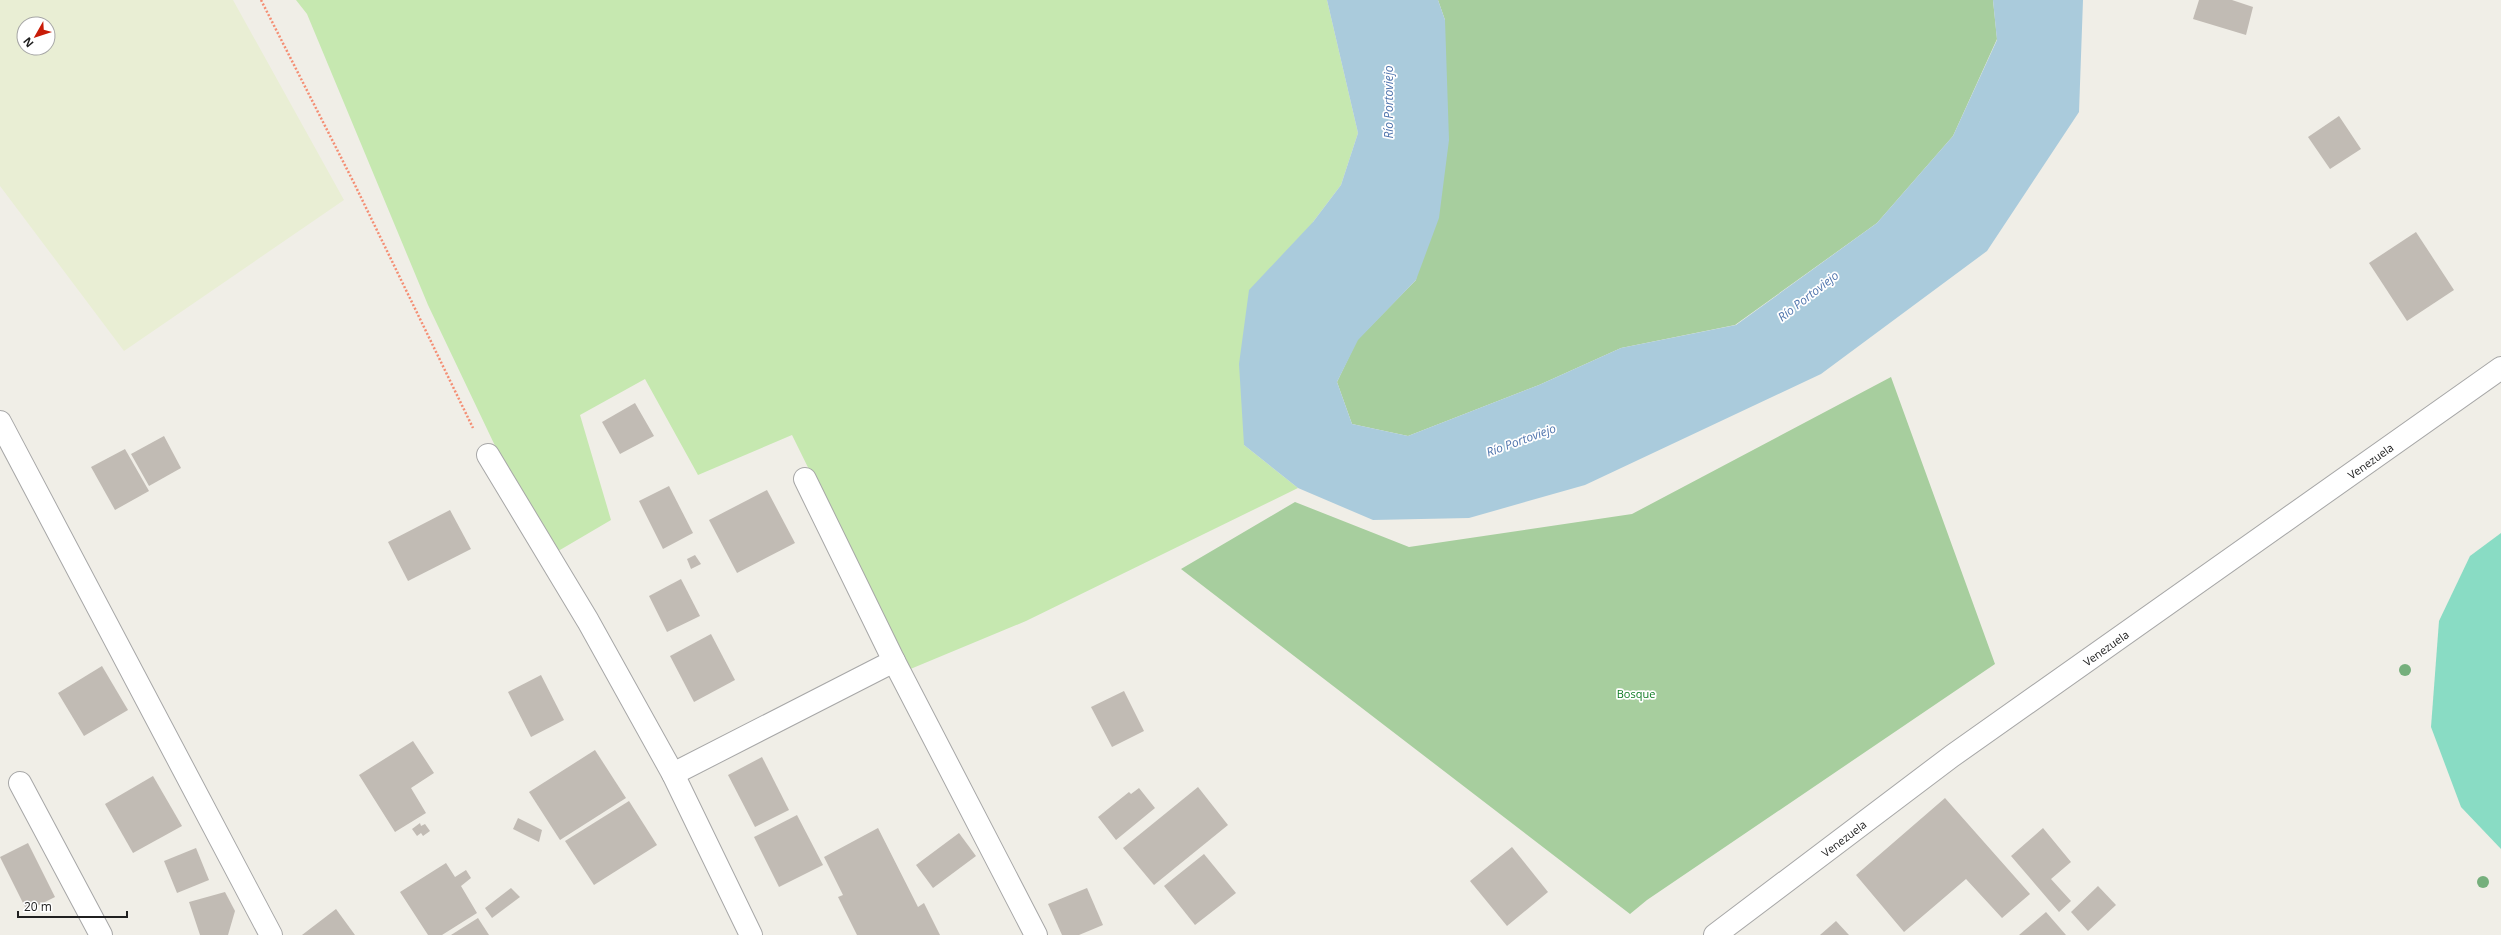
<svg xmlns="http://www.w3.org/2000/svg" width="2501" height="935" font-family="'Open Sans',sans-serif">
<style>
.farmland{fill:#e9eed4;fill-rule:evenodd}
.grass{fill:#c6e8b0}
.forest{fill:#a7ce9e}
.pitch{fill:#89dcc4}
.water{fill:#aacbdc}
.building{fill:#c1bbb4}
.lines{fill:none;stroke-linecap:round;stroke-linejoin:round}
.minor-casing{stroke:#a7a7a7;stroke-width:24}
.tertiary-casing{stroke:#a7a7a7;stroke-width:24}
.path{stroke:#f48e74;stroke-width:2.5;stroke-dasharray:2 2;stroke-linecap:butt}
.minor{stroke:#fff;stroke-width:22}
.tertiary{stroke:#fff;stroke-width:22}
.tree{fill:#75af7c}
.labels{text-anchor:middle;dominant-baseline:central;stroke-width:3.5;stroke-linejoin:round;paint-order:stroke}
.street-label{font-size:11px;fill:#202020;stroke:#fff}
.park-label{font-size:11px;fill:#107c24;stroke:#fff}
.water-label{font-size:12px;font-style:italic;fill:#5075ad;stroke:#fff}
</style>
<rect width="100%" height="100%" fill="#f0eee7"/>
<!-- farmland -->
<path class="farmland" d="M0 0H233L344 200 124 351 0 186ZM24 24H48V48H24Z"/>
<!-- grass -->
<polygon class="grass" points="296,0 1327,0 1358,133 1341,185 1313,222 1244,445 1298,488 1026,621 908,670 792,435 698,475 645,379 580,415 611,520 548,557 428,305 307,14"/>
<!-- forest -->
<g class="forest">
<polygon points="1438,0 1993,0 1997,39 1953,136 1877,223 1735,325 1621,348 1539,385 1408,436 1352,424 1337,382 1357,340 1416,280 1445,20"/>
<polygon points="1891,377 1995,664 1647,900 1630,914 1181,569 1295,502 1409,547 1632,514"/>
</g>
<!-- pitch -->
<polygon class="pitch" points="2501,533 2501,849 2461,807 2431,727 2439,621 2470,556"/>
<!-- water -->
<polygon class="water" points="1327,0 1438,0 1445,20 1449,140 1439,218 1416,280 1358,340 1337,382 1352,424 1408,436 1539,385 1621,348 1736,325 1877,223 1953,136 1997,40 1993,0 2083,0 2079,112 1987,251 1821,374 1585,485 1469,518 1373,520 1298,488 1244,445 1239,364 1249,290 1313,222 1341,185 1358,133"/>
<!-- building -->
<g class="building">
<polygon points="2199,0 2232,0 2253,7 2246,35 2193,19"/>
<polygon points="2339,116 2361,149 2330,169 2308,137"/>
<polygon points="2416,232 2454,290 2407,321 2369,263"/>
<polygon points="635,403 654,436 620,454 602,422"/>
<polygon points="164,436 181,468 149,486 131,454"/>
<polygon points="125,449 149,491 115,510 91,467"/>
<polygon points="669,486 693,533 663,549 639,501"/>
<polygon points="767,490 795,543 737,573 709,520"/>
<polygon points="450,510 471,549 408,581 388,542"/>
<polygon points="695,555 701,564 691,569 687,559"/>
<polygon points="681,579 700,616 667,632 649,596"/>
<polygon points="711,634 735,680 694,702 670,656"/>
<polygon points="102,666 128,710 84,736 58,693"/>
<polygon points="541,675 564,720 531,737 508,692"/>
<polygon points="1124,691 1144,731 1112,747 1091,707"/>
<polygon points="413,741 434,773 411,788 426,813 395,832 359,775"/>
<polygon points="595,750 626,798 560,840 529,792"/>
<polygon points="762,757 789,810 755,827 728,775"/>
<polygon points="153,776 182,826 133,853 105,804"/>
<polygon points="1198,787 1228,825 1154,885 1123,848"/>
<polygon points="1139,788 1155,808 1116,840 1098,817 1129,792 1131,794"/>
<polygon points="1945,798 2030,894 2002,918 1966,879 1904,932 1856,875"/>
<polygon points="629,801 657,845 594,885 565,841"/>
<polygon points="797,815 823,865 779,887 754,837"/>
<polygon points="518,818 542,830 539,842 513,829"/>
<polygon points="420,823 421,826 425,824 430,831 423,836 421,833 417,836 412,829"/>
<polygon points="878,828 918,907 924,903 940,935 857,935 838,897 843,895 824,857"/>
<polygon points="2043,828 2071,862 2051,879 2071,901 2059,912 2011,856"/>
<polygon points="959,833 976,856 933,888 916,865"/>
<polygon points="28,843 55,897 27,911 0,857"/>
<polygon points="1512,847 1548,892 1507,926 1470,881"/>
<polygon points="196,848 209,880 177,893 164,861"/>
<polygon points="1204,854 1236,893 1195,925 1164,886"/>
<polygon points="446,863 455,877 466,870 471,878 461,886 477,913 442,935 428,935 400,892"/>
<polygon points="2098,886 2116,905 2088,931 2071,912"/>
<polygon points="511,888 520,897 492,918 485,908"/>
<polygon points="1087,888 1103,925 1079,935 1062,935 1048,904"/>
<polygon points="225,892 235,911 228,935 200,935 189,902"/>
<polygon points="336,909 355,935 302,935"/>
<polygon points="2046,912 2066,935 2019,935"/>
<polygon points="478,918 489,935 451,935"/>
<polygon points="1836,921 1849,935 1820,935"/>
</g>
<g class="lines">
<!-- minor casing -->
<g class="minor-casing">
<g id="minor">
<polyline points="0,422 271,935"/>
<polyline points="488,455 588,621 673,774 751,935"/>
<polyline points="805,479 894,661 1036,935"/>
<polyline points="673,774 894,661"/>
<polyline points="20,783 101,935"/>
</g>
</g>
<!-- tertiary casing -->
<g class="tertiary-casing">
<g id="tertiary">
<path id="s1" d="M1715 935 1952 756 2501 368"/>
</g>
</g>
<!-- path -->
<polyline class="path" points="261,0 354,183 473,428"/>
<!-- minor -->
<use href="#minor" class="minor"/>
<!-- tertiary -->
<use href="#tertiary" class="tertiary"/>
</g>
<!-- trees -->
<g class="tree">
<circle cx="2405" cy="670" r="6"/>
<circle cx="2483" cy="882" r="6"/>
</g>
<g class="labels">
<!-- street labels -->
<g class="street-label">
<text stroke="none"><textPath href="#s1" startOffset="809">Venezuela</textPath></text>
<text stroke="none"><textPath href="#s1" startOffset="485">Venezuela</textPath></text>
<text stroke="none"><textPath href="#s1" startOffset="161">Venezuela</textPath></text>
</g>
<!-- park labels -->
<g class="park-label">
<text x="1636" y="693">Bosque</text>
</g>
<!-- water labels -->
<g class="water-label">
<text transform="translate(1388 102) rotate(-90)">Río Portoviejo</text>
<text transform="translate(1808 296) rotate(-38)">Río Portoviejo</text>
<text transform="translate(1521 440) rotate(-20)">Río Portoviejo</text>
</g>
</g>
<!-- north arrow -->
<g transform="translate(36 36) rotate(231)"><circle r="19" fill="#ffffff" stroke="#a6a6a6"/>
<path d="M0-3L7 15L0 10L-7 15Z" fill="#c81c08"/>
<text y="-6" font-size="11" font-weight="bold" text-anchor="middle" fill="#202020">N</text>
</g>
<!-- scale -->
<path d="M18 911v6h109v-6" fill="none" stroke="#202020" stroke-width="2"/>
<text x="24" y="911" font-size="12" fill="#202020" stroke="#ffffff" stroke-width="3" paint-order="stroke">20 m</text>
</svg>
